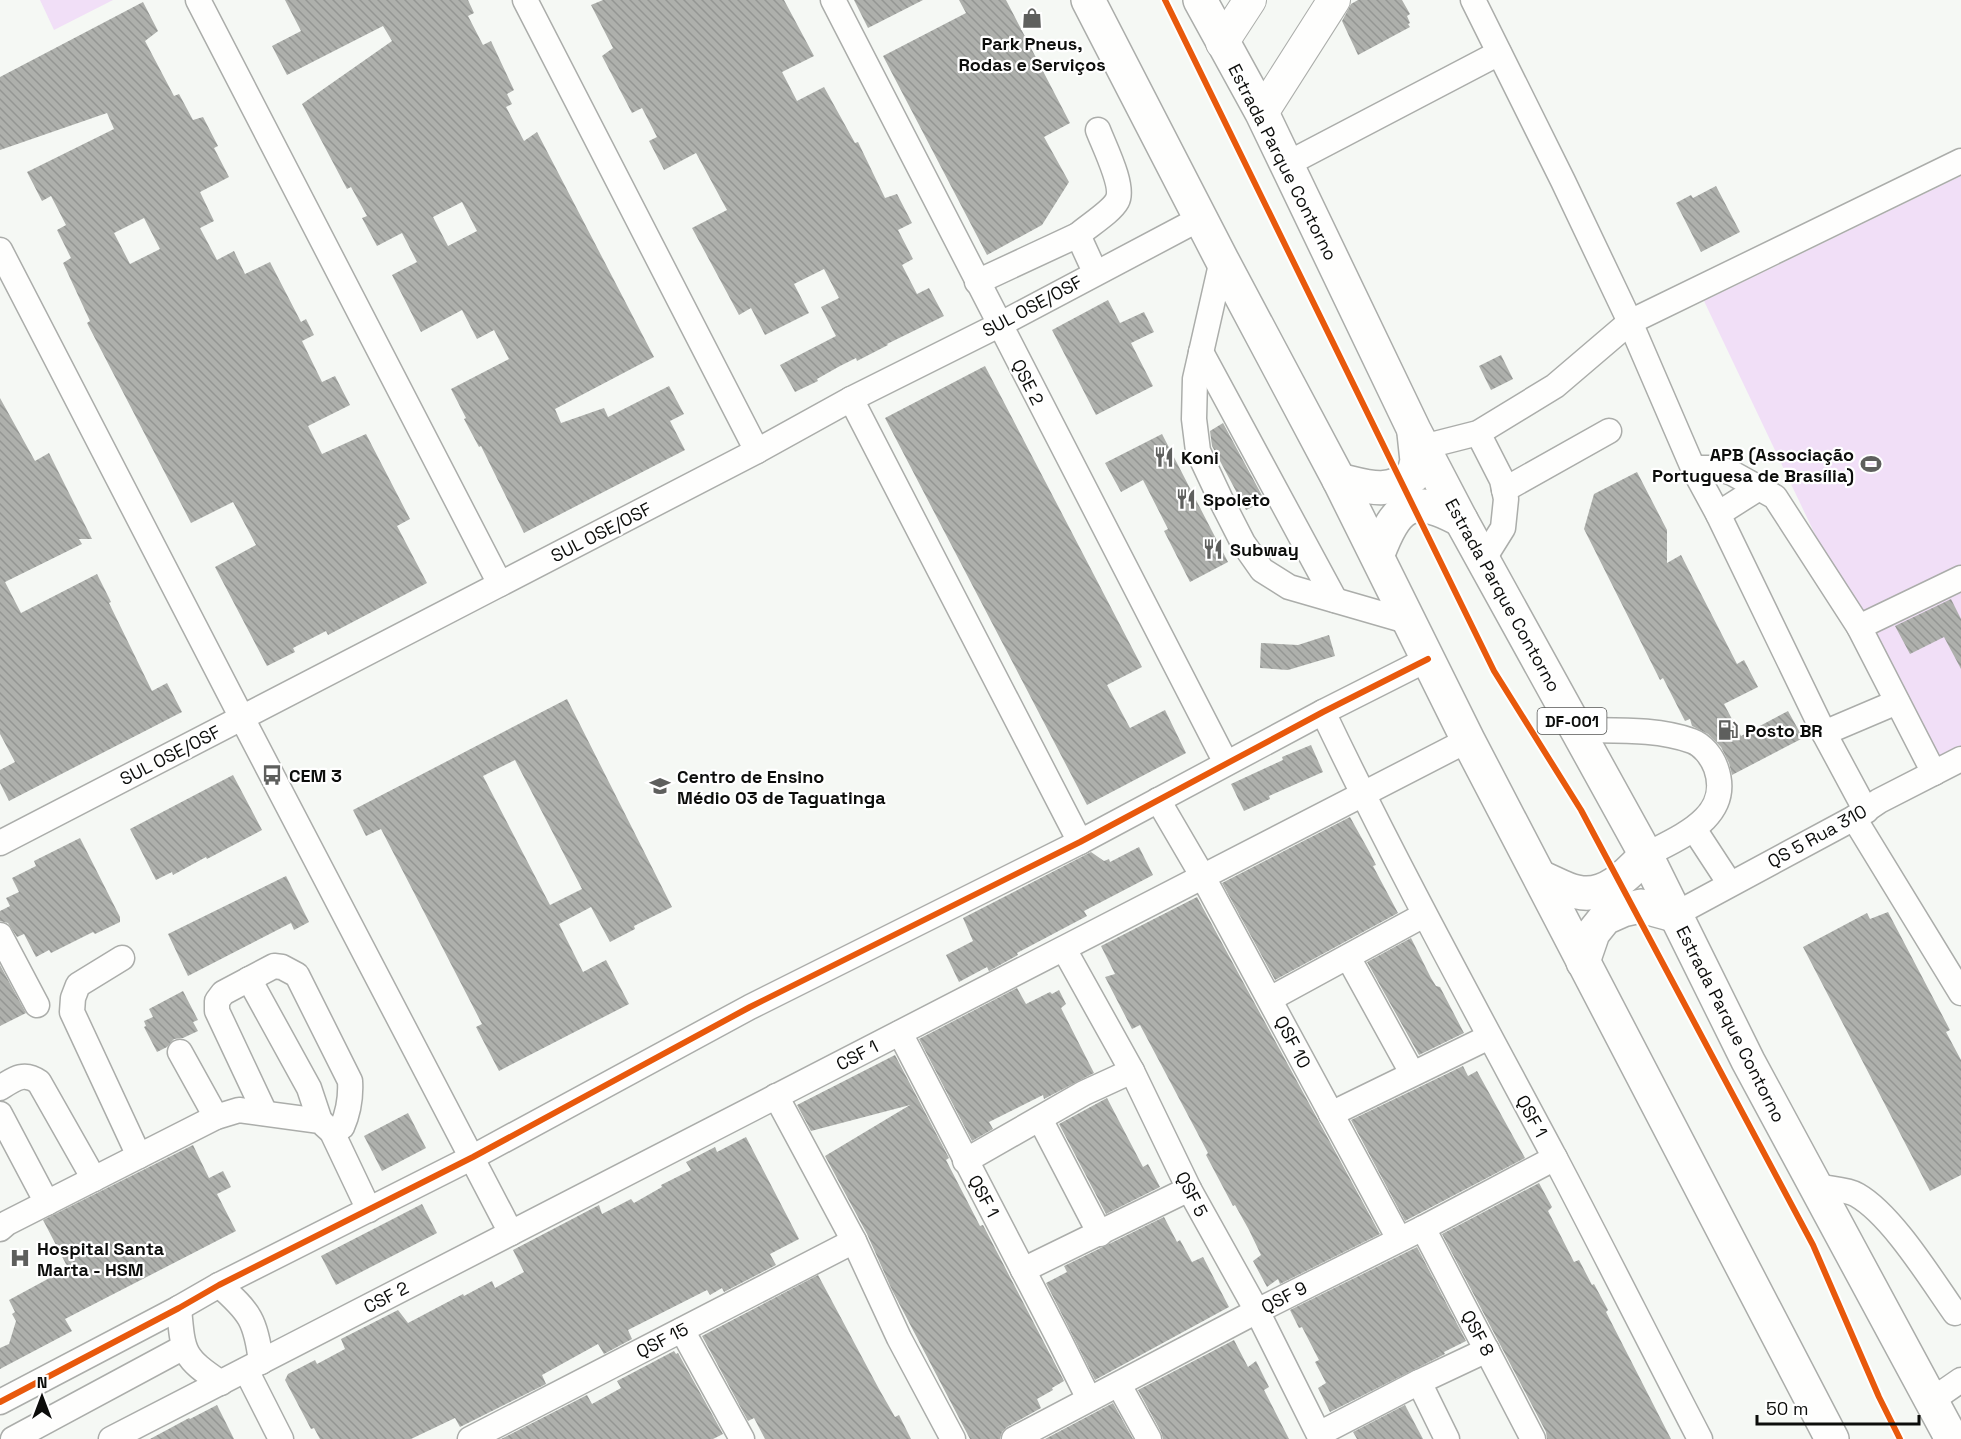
<svg xmlns="http://www.w3.org/2000/svg" width="1961" height="1439" font-family="'Space Grotesk',sans-serif">
<style>
.garden{fill:#f1dff7}
.building{fill:url(#building-back-hatch);fill-rule:evenodd}
.lines{fill:none;stroke-linecap:round;stroke-linejoin:round}
.minor-casing{stroke:#abadaa;stroke-width:27}
.major-casing{stroke:#abadaa;stroke-width:34}
.highway-casing{stroke:#abadaa;stroke-width:36}
.minor{stroke:#fefefd;stroke-width:24}
.major{stroke:#fefefd;stroke-width:32}
.highway{stroke:#fefefd;stroke-width:33}
.cycleway-casing{stroke:#fff;stroke-width:10}
.cycleway{stroke:#e8590c;stroke-width:6}
.labels{text-anchor:middle;dominant-baseline:central;stroke-width:4.5;stroke-linejoin:round;paint-order:stroke}
.shield{fill:#fff;stroke:#555654;stroke-width:1.5}
.shield-label{font-size:16px;font-weight:bold;fill:#0c0d0b}
.poi-label{font-size:18px;font-weight:bold;fill:#0c0d0b;stroke:#fff;text-anchor:start}
.street-label{font-size:18px;fill:#0c0d0b;stroke:#fff}
</style>
<defs>
<pattern id="building-back-hatch" width="6" height="6" patternUnits="userSpaceOnUse" patternTransform="scale(1.5)"><rect width="6" height="6" fill="#aeb0ac"/><path d="M-1 5l2 2M0 0l6 6M5-1l2 2" fill="none" stroke="#949693"/></pattern>
</defs>
<rect width="100%" height="100%" fill="#f5f8f4"/>
<!-- garden -->
<g class="garden">
<polygon points="40,0 113,0 54,30"/>
<polygon points="1961,176 1961,755 1935,768 1859,627 1704,301"/>
</g>
<!-- building -->
<g class="building">
<path d="M285 0H468L474 13 468 16 483 45 491 41 514 90 507 94 512 104 506 107 524 141 537 132 654 357 555 409 561 423 604 408 608 417 669 386 684 414 670 421 685 450 524 533 481 446 479 447 464 419 466 418 451 389 509 359 494 330 477 339 462 310 421 332 392 275 417 262 402 233 377 246 362 218 367 216 351 187 347 189 302 104 392 41 383 26 287 75 272 46 301 31ZM462 202 477 231 448 246 433 217Z"/>
<polygon points="603,0 784,0 814,56 782,72 797,101 824,87 855,143 858,142 885,198 897,194 912,223 898,230 913,259 902,265 917,294 929,288 944,316 887,344 888,345 857,361 856,358 840,366 817,379 818,381 795,392 780,365 836,336 821,307 839,298 824,269 794,284 809,313 765,335 751,308 739,315 692,228 727,210 696,153 664,170 649,141 657,137 642,108 632,113 602,56 613,48 591,5"/>
<polygon points="854,0 923,0 868,28"/>
<polygon points="959,0 1006,0 1070,123 1044,137 1069,182 1042,225 987,255 883,56 966,13"/>
<polygon points="1358,0 1402,0 1410,14 1407,16 1410,23 1408,24 1410,27 1358,55 1342,21 1351,4"/>
<path d="M143 2 158 31 145 41 174 96 179 94 193 120 203 117 218 146 214 148 229 177 200 192 214 221 200 228 217 260 234 251 245 274 270 262 301 322 306 319 314 335 302 341 322 382 335 376 350 405 308 426 322 454 366 434 410 519 397 526 427 583 328 635 326 631 293 648 295 652 267 666 215 567 256 545 233 502 191 523 87 323 90 321 63 263 71 258 57 230 66 225 51 196 42 201 27 172 114 129 107 113 0 150V77ZM144 218 160 249 130 264 114 233Z"/>
<polygon points="1716,186 1740,232 1701,252 1676,203 1691,195 1693,198"/>
<polygon points="1108,300 1120,323 1144,312 1154,332 1131,343 1153,386 1096,415 1052,330"/>
<polygon points="1501,355 1513,379 1491,390 1479,366"/>
<polygon points="985,366 1142,667 1107,685 1130,728 1165,710 1186,753 1087,805 885,418"/>
<polygon points="0,398 35,461 49,453 92,539 79,539 82,544 5,582 21,613 97,574 111,602 109,603 152,691 167,683 182,712 9,801 0,783 0,770 15,762 0,734"/>
<polygon points="1223,423 1265,501 1246,510 1212,446 1210,431"/>
<polygon points="1162,434 1228,562 1190,582 1164,531 1168,529 1143,480 1121,492 1105,463"/>
<polygon points="1637,472 1667,530 1667,563 1681,555 1737,664 1744,660 1758,687 1724,704 1741,736 1788,711 1803,738 1732,775 1729,763 1721,747 1708,734 1692,726 1690,719 1685,721 1663,678 1660,680 1584,529 1594,494"/>
<polygon points="1951,599 1961,619 1961,669 1944,637 1910,654 1895,626"/>
<polygon points="1329,635 1335,656 1288,670 1260,668 1261,643 1298,645"/>
<path d="M567 699 672 907 634 926 635 929 610 942 591 907 559 924 583 972 606 960 629 1004 499 1071 476 1027 482 1024 381 829 366 836 353 810ZM515 760 582 889 550 905 483 776Z"/>
<polygon points="1311,745 1323,772 1269,796 1270,799 1244,811 1231,784 1283,760 1282,757"/>
<polygon points="233,775 262,830 207,859 206,857 173,875 172,872 156,880 130,829"/>
<polygon points="1350,817 1370,853 1376,865 1373,866 1398,913 1275,980 1222,883"/>
<polygon points="80,838 120,917 120,922 95,934 93,932 51,953 49,950 36,957 24,934 17,937 8,923 0,921 0,911 10,906 6,898 19,892 12,878 36,866 34,861"/>
<polygon points="1139,847 1153,875 1084,911 1087,916 1017,953 1018,955 989,971 987,967 959,982 946,955 973,941 963,918 1091,852 1104,861 1109,859 1110,862"/>
<polygon points="286,876 309,922 294,930 291,923 188,976 168,934"/>
<polygon points="1197,897 1380,1234 1280,1284 1278,1279 1267,1287 1253,1261 1261,1255 1249,1230 1235,1205 1233,1206 1206,1155 1208,1153 1140,1025 1132,1029 1105,977 1115,974 1101,946"/>
<polygon points="1888,912 1950,1030 1946,1032 1961,1060 1961,1175 1930,1191 1803,947 1867,913 1870,919"/>
<polygon points="1411,938 1431,978 1436,986 1440,987 1464,1033 1419,1055 1367,962"/>
<polygon points="0,965 26,1013 0,1026"/>
<polygon points="1017,988 1026,1004 1050,992 1052,994 1059,990 1066,1004 1061,1008 1094,1073 1044,1099 1043,1095 989,1122 993,1129 972,1141 919,1039"/>
<polygon points="183,991 198,1020 193,1022 198,1031 183,1038 174,1039 167,1047 157,1052 144,1027 146,1026 144,1021 153,1017 149,1009"/>
<polygon points="895,1055 949,1158 946,1160 980,1226 983,1225 1064,1381 1052,1388 1053,1390 1037,1399 1041,1408 1007,1427 1002,1432 1000,1439 970,1439 892,1290 867,1234 825,1156 910,1105 811,1131 797,1105"/>
<polygon points="1463,1066 1468,1076 1477,1071 1525,1158 1405,1221 1351,1120"/>
<polygon points="1107,1098 1143,1167 1148,1164 1160,1187 1106,1214 1059,1124"/>
<polygon points="408,1113 426,1148 382,1171 364,1136"/>
<polygon points="746,1137 799,1239 770,1254 776,1265 724,1292 722,1288 710,1295 707,1290 628,1330 632,1339 604,1354 598,1344 542,1375 546,1384 460,1427 455,1418 411,1439 320,1439 314,1428 311,1429 285,1380 288,1374 315,1360 317,1364 345,1349 341,1339 398,1310 408,1323 463,1294 464,1296 492,1281 495,1288 524,1272 513,1250 599,1205 602,1214 631,1199 634,1203 662,1187 661,1185 691,1170 686,1162 715,1147 717,1152"/>
<polygon points="193,1145 209,1178 223,1171 231,1187 217,1194 236,1231 65,1319 72,1331 0,1369 0,1348 9,1344 16,1321 12,1314 15,1312 9,1300 68,1268 43,1220"/>
<polygon points="1539,1183 1552,1207 1548,1211 1574,1262 1579,1260 1592,1285 1594,1284 1608,1310 1606,1312 1671,1439 1547,1439 1546,1432 1442,1234"/>
<polygon points="422,1204 437,1233 336,1285 321,1256"/>
<polygon points="1164,1217 1177,1242 1180,1240 1192,1262 1203,1257 1229,1307 1095,1380 1046,1283 1067,1272 1064,1266"/>
<polygon points="1417,1247 1466,1341 1444,1352 1445,1354 1330,1412 1318,1388 1326,1383 1315,1362 1319,1360 1302,1327 1299,1328 1290,1310"/>
<polygon points="818,1275 879,1389 895,1417 899,1415 911,1439 765,1439 754,1418 748,1421 702,1336"/>
<polygon points="1234,1340 1248,1367 1256,1361 1269,1387 1264,1390 1289,1439 1163,1439 1161,1432 1138,1390"/>
<polygon points="674,1351 676,1354 678,1353 723,1434 713,1439 501,1439 587,1395 592,1404 621,1388 617,1381"/>
<polygon points="1113,1403 1133,1439 1045,1439"/>
<polygon points="217,1405 234,1439 150,1439 189,1418 190,1419"/>
<polygon points="1405,1405 1423,1439 1357,1439 1353,1432"/>
</g>
<g class="lines">
<!-- minor casing -->
<g class="minor-casing">
<g id="minor">
<polyline points="198,0 500,584"/>
<polyline points="525,0 757,451"/>
<polyline points="833,0 1226,763"/>
<polyline points="1473,0 1563,181 1630,322 1693,468 1718,514 1824,733 1866,811"/>
<polyline points="1287,164 1499,53"/>
<polyline points="0,250 242,718 511,1233"/>
<polyline points="1222,260 1195,379 1194,419 1198,451 1221,500 1243,543 1262,570 1289,587 1410,622"/>
<path d="M1095 272 1078 235C1088 226 1111 212 1117 201 1125 187 1104 146 1098 130"/>
<polyline points="977,282 1078,235"/>
<polyline points="1201,352 1335,600"/>
<polyline points="851,399 1080,842"/>
<polyline points="1478,433 1502,480 1506,499 1503,528 1483,560"/>
<polyline points="1423,447 1478,433 1555,386 1630,322 1961,161"/>
<polyline points="1693,468 1717,468 1732,473 1775,497 1859,627 1934,773"/>
<polyline points="1504,490 1609,431"/>
<polyline points="1718,514 1759,488"/>
<polyline points="1859,627 1961,578"/>
<path d="M1323 712C1395 863 1476 1010 1555 1158 1604 1251 1651 1345 1700 1439"/>
<path d="M1577 730C1614 731 1656 728 1692 741 1703 745 1712 757 1716 768 1733 817 1680 837 1646 855"/>
<polyline points="1824,733 1897,702"/>
<polyline points="1158,800 1203,877 1399,1239"/>
<polyline points="1854,818 1961,993"/>
<polyline points="1694,829 1730,884"/>
<polyline points="0,843 757,451 851,399 999,325 1201,218"/>
<polyline points="1674,915 1854,818 1879,801 1961,759"/>
<polyline points="0,935 37,1005"/>
<polyline points="1064,949 1132,1071 1189,1189 1257,1311 1321,1439"/>
<polyline points="1348,957 1412,1073"/>
<polyline points="122,958 78,985 73,998 72,1012 139,1156"/>
<polyline points="249,979 309,1088 320,1121"/>
<polyline points="1270,999 1424,915"/>
<polyline points="900,1033 1060,1341 1089,1399"/>
<polyline points="180,1052 216,1117"/>
<path d="M0 1088C14 1079 24 1071 39 1082L94 1179"/>
<polyline points="776,1096 854,1241 899,1338 953,1439"/>
<path d="M265 1113 217 1011V1001L223 993 274 966 282 967 297 975 350 1081C351 1097 349 1111 342 1127L332 1132"/>
<polyline points="0,1114 47,1203"/>
<polyline points="1331,1114 1489,1037"/>
<polyline points="1040,1119 1100,1234"/>
<polyline points="965,1161 1084,1093 1132,1071"/>
<path d="M1816 1186C1828 1189 1847 1189 1857 1195 1892 1215 1931 1279 1955 1313"/>
<polyline points="1423,1228 1533,1439"/>
<polyline points="0,1229 7,1223 216,1117 239,1110 320,1121 332,1132 369,1210"/>
<polyline points="1023,1270 1189,1189"/>
<path d="M219 1285C250 1312 256 1321 261 1362"/>
<path d="M179 1308C183 1354 183 1357 221 1383"/>
<polyline points="682,1330 742,1439"/>
<polyline points="246,1370 281,1439"/>
<polyline points="1419,1382 1447,1439"/>
<polyline points="1119,1385 1149,1439"/>
<polyline points="1932,1400 1961,1380"/>
<polyline points="0,1402 179,1308 219,1285 473,1157 750,1007 1080,842 1323,712 1428,659"/>
<polyline points="1319,1434 1419,1382 1487,1350"/>
<polyline points="13,1439 184,1347"/>
<polyline points="111,1439 1468,740"/>
<polyline points="470,1439 854,1241"/>
<polyline points="1014,1439 1257,1311 1423,1228 1555,1158"/>
</g>
</g>
<!-- major casing -->
<g class="major-casing">
<g id="major">
<polyline points="1222,43 1250,0"/>
<polyline points="1262,113 1334,0"/>
</g>
</g>
<!-- highway casing -->
<g class="highway-casing">
<g id="highway">
<polyline points="1088,0 1222,260 1339,480 1468,740 1832,1439"/>
<polyline points="1200,0 1262,113 1414,430 1461,520 1646,855 1748,1061 1952,1439"/>
<path d="M1339 480C1369 487 1386 495 1413 476L1417 461 1414 433"/>
<path d="M1378 554C1397 504 1411 493 1461 520"/>
<path d="M1542 878C1553 882 1565 890 1577 892 1606 899 1629 873 1646 855"/>
<polyline points="1583,962 1593,933 1605,918 1623,910 1641,906 1674,915"/>
</g>
</g>
<!-- minor -->
<use href="#minor" class="minor"/>
<!-- major -->
<use href="#major" class="major"/>
<!-- highway -->
<use href="#highway" class="highway"/>
<!-- cycleway casing -->
<g class="cycleway-casing">
<g id="cycleway">
<polyline points="1165,0 1494,671 1581,810 1813,1245 1879,1397 1900,1439"/>
<polyline points="0,1402 179,1308 219,1285 473,1157 750,1007 1080,842 1323,712 1428,659"/>
</g>
</g>
<!-- cycleway -->
<use href="#cycleway" class="cycleway"/>
</g>
<!-- icons -->
<defs>
<g id="shop-bare" transform="scale(1.62)"><path d="M-5-2.5h2.3a2.7 3.5 0 0 1 5.4 0H5L5.5 6h-11ZM-1.5-2.5h3a1.5 2.3 0 0 0-3 0Z" fill="#5e5f5d" stroke="#fff" stroke-width="2.5" paint-order="stroke"/></g>
<g id="restaurant-bare" transform="scale(1.62)"><path d="M-5-6h1v4h1v-4h1v4h1v-4h1v5L-1.5 .5V6h-2V.5L-5-1ZM5-6V6H3V1.5H1.5Q1.5-4 5-6Z" fill="#5e5f5d" stroke="#fff" stroke-width="2.5" paint-order="stroke"/></g>
<g id="stadium-bare" transform="scale(1.62)"><path d="M0-5a6.5 5 0 1 0 0 10a6.5 5 0 1 0 0-10ZM-3.5-1.8h7v3.6h-7Z" fill="#5e5f5d" stroke="#fff" stroke-width="2.5" paint-order="stroke"/></g>
<g id="fuel-bare" transform="scale(1.62)"><path d="M-5.5-6h7V0h2V4h1.3V-2.5L3-4.5l.8-.8L6-3V5H2.5V1h-1V6h-7ZM-4.2-4.7v3.2H.2V-4.7Z" fill="#5e5f5d" stroke="#fff" stroke-width="2.5" paint-order="stroke"/></g>
<g id="bus-bare" transform="scale(1.62)"><path d="M-5-6H5V4H4V6H2V4H-2V6H-4V4H-5ZM-3.5-4V0h7V-4ZM-3.5 1.2v1.5H-2V1.2ZM2 1.2v1.5H3.5V1.2Z" fill="#5e5f5d" stroke="#fff" stroke-width="2.5" paint-order="stroke"/></g>
<g id="school-bare" transform="scale(1.62)"><path d="M0-5L7-2L0 1L-7-2ZM-4 1L0 2.5L4 1V4Q0 6-4 4Z" fill="#5e5f5d" stroke="#fff" stroke-width="2.5" paint-order="stroke"/></g>
<g id="hospital-bare" transform="scale(1.62)"><path d="M-5-5h3v3.5h4V-5h3V5h-3V1.5h-4V5h-3Z" fill="#5e5f5d" stroke="#fff" stroke-width="2.5" paint-order="stroke"/></g>
</defs>
<g fill-rule="evenodd">
<use href="#shop-bare" x="1032" y="18"/>
<use href="#restaurant-bare" x="1164" y="457"/>
<use href="#stadium-bare" x="1871" y="464"/>
<use href="#restaurant-bare" x="1186" y="499"/>
<use href="#restaurant-bare" x="1213" y="549"/>
<use href="#fuel-bare" x="1728" y="730"/>
<use href="#bus-bare" x="272" y="775"/>
<use href="#school-bare" x="660" y="786"/>
<use href="#hospital-bare" x="20" y="1258"/>
</g>
<g class="labels">
<!-- shield labels -->
<rect class="shield" x="1537.5" y="708" width="69" height="26" rx="4.5"/>
<g class="shield-label">
<text x="1572" y="721">DF-001</text>
</g>
<!-- poi labels -->
<g class="poi-label">
<text x="1032" y="43" text-anchor="middle">Park Pneus,<tspan x="1032" dy="21">Rodas e Serviços</tspan></text>
<text x="1854" y="454" text-anchor="end">APB (Associação<tspan x="1854" dy="21">Portuguesa de Brasília)</tspan></text>
<text x="1181" y="457">Koni</text>
<text x="1203" y="499">Spoleto</text>
<text x="1230" y="549">Subway</text>
<text x="1745" y="730">Posto BR</text>
<text x="289" y="775">CEM 3</text>
<text x="677" y="776">Centro de Ensino<tspan x="677" dy="21">Médio 03 de Taguatinga</tspan></text>
<text x="37" y="1248">Hospital Santa<tspan x="37" dy="21">Marta - HSM</tspan></text>
</g>
<!-- street labels -->
<g class="street-label">
<text transform="translate(1283 162) rotate(63)">Estrada Parque Contorno</text>
<text transform="translate(1032 306) rotate(-28)">SUL OSE/OSF</text>
<text transform="translate(1028 382) rotate(63)">QSE 2</text>
<text transform="translate(601 532) rotate(-27)">SUL OSE/OSF</text>
<text transform="translate(1503 595) rotate(61)">Estrada Parque Contorno</text>
<text transform="translate(170 755) rotate(-27)">SUL OSE/OSF</text>
<text transform="translate(1817 836) rotate(-29)">QS 5 Rua 310</text>
<text transform="translate(1731 1024) rotate(63)">Estrada Parque Contorno</text>
<text transform="translate(1293 1042) rotate(62)">QSF 10</text>
<text transform="translate(857 1055) rotate(-27)">CSF 1</text>
<text transform="translate(1532 1116) rotate(61)">QSF 1</text>
<text transform="translate(1192 1194) rotate(63)">QSF 5</text>
<text transform="translate(984 1196) rotate(62)">QSF 1</text>
<text transform="translate(386 1297) rotate(-27)">CSF 2</text>
<text transform="translate(1284 1297) rotate(-27)">QSF 9</text>
<text transform="translate(1478 1333) rotate(62)">QSF 8</text>
<text transform="translate(662 1340) rotate(-27)">QSF 15</text>
</g>
</g>
<!-- north arrow -->
<g transform="translate(42 1397)" stroke="#ffffff" stroke-width="4.5" paint-order="stroke">
<path d="M0-4.5L10 22L0 15L-10 22Z" fill="#0c0d0b"/>
<text y="-9" font-size="16" font-weight="bold" text-anchor="middle" fill="#0c0d0b">N</text>
</g>
<!-- scale -->
<path d="M1757 1415v9h162v-9" fill="none" stroke="#0c0d0b" stroke-width="3"/>
<text x="1766" y="1415" font-size="18" fill="#0c0d0b" stroke="#ffffff" stroke-width="4.5" paint-order="stroke">50 m</text>
</svg>
